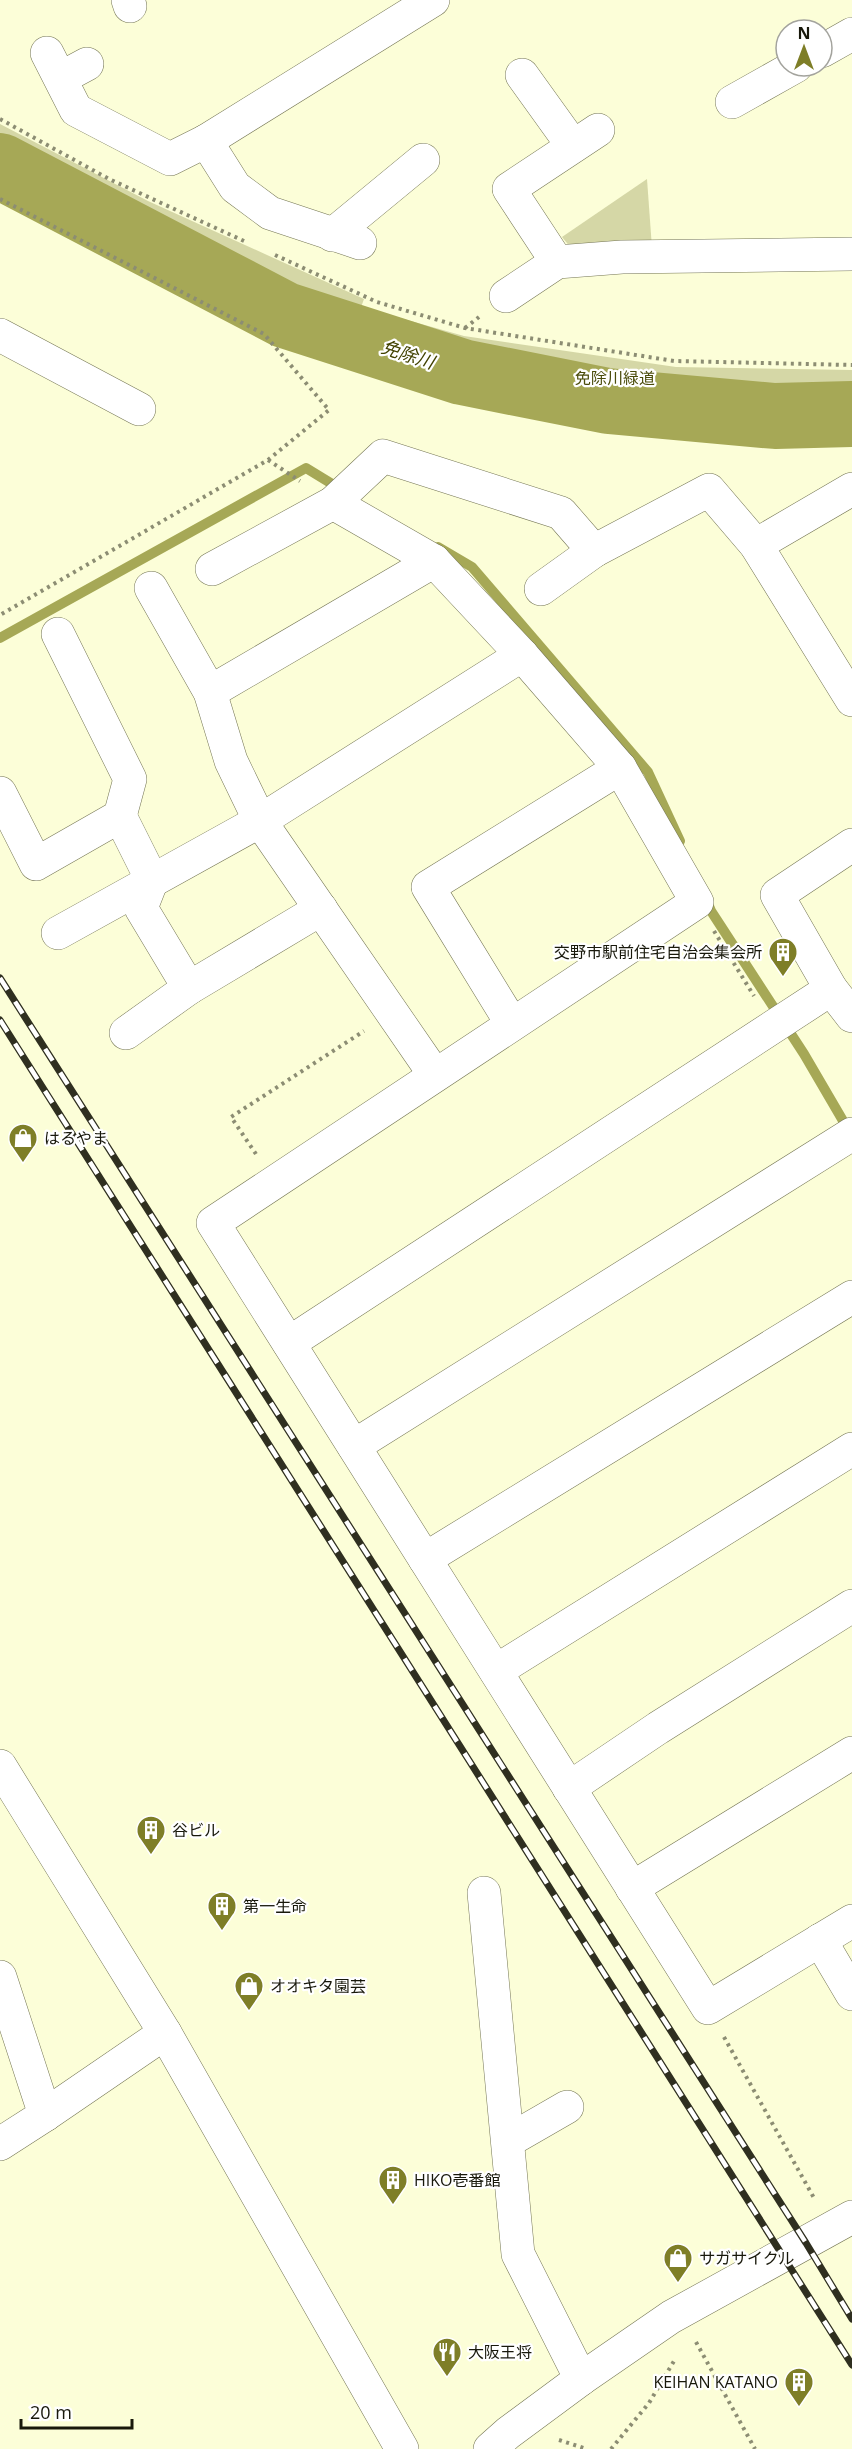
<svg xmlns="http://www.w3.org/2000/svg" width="852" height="2449" font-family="'Open Sans','Noto Sans JP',sans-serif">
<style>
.green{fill:#d5d7a6}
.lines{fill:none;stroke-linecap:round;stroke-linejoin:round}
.stream{stroke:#a6a856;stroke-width:10}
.river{stroke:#a6a856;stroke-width:66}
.minor-casing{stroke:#757655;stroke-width:34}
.tertiary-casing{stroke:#757655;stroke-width:34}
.path{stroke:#8c8d73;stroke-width:4;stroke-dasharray:3 4.5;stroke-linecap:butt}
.minor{stroke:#fff;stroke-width:33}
.tertiary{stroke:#fff;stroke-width:33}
.rail-casing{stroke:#2f2f20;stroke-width:7}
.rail{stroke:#fff;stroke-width:4.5;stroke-dasharray:14;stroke-linecap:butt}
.labels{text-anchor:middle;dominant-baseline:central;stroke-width:4.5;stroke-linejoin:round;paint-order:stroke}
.park-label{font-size:16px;fill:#4b4c0b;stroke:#fff}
.poi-label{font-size:16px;fill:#18180b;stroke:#fff;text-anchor:start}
.water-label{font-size:18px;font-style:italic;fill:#424200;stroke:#fff}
</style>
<rect width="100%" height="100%" fill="#fcfed8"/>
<!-- green -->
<g class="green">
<polygon points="0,124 148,201 364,299 354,327 285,302 66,195 0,158"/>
<polygon points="647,179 652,248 571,248 562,237"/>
<polygon points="386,314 464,336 676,367 852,370 852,403 781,404 611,398 467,364 379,339"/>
</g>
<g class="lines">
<!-- stream -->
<g class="stream">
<polyline points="438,547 472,567 648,772 680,841"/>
<polyline points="0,638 306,468 342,490"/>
<polyline points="706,899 711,911 804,1054 849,1131"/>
</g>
<!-- river -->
<polyline class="river" points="0,166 285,315 462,372 608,401 775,416 852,414"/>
<!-- minor casing -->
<g class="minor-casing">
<g id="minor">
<polyline points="128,0 130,6"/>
<polyline points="822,51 852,34"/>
<polyline points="47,53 76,110 170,159 206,141"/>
<polyline points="522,75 573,146"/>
<polyline points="61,78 87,64"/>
<polyline points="732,102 796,66"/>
<polyline points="332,235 423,160"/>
<polyline points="360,243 270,213 235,187 206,141 433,0"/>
<polyline points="557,262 509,189 598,130"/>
<polyline points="506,296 557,262 622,257 852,254"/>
<polyline points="0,335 139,409"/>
<polyline points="333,503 434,561 522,655 620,768 697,902 213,1223 708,2008 852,1921"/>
<polyline points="756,545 852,489"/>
<polyline points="212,569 333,503 383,456 561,513 594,551 709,490 756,545 852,700"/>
<polyline points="151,588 210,692 231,761 260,821 435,1075"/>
<polyline points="541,589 594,551"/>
<polyline points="210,692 434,561"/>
<polyline points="0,793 36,864 120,816 130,779 58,634"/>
<polyline points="120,816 152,880 141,908 189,988 321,909"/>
<polyline points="852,845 777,895 831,989 852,1016"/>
<polyline points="58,933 260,821 522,655"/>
<polyline points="512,1024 428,887 620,768"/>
<polyline points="126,1033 189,988"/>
<polyline points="289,1343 831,989"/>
<polyline points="354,1446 852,1134"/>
<polyline points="425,1559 852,1297"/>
<polyline points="496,1671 852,1449"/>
<polyline points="569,1788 658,1728 852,1606"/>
<polyline points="632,1888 852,1753"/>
<polyline points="484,1893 518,2254 581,2379"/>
<polyline points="820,1940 852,1994"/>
<polyline points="0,1977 45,2115 0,2144"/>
<polyline points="45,2115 165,2033"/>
<polyline points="508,2141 567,2107"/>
</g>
</g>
<!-- tertiary casing -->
<g class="tertiary-casing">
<g id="tertiary">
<polyline points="0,1766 165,2033 402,2449"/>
<polyline points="490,2449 508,2433 581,2379 671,2317 852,2217"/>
</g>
</g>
<!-- path -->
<g class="path">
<polyline points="0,119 109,179 244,241"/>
<polyline points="0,199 264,334 329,410 268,460 0,615"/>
<polyline points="275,255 377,302 465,328 674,361 852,365"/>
<polyline points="465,328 479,317"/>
<polyline points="268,460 300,481"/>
<polyline points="714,931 754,996"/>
<polyline points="256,1154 231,1117 364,1031"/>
<polyline points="724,2037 814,2198"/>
<polyline points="696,2342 755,2449"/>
<polyline points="559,2440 587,2449"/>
<polyline points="611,2449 649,2403 674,2361"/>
</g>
<!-- minor -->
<use href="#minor" class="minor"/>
<!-- tertiary -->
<use href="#tertiary" class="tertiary"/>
<!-- rail casing -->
<g class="rail-casing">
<g id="rail">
<polyline points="0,978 806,2243 852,2319"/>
<polyline points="0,1020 852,2365"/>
</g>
</g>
<!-- rail -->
<use href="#rail" class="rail"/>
</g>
<!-- icons -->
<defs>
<g id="building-pin" transform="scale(1.5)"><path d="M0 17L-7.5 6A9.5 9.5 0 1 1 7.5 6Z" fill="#7e7e27" stroke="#fff"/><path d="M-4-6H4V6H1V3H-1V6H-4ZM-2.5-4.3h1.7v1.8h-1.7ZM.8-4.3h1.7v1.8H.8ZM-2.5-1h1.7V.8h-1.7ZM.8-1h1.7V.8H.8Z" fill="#fff"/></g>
<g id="shop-pin" transform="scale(1.5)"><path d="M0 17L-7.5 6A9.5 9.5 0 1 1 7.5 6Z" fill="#7e7e27" stroke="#fff"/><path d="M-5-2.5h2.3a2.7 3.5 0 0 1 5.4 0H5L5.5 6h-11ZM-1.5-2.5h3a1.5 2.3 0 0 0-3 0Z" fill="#fff"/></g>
<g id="restaurant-pin" transform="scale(1.5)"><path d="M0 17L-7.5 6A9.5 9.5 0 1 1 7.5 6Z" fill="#7e7e27" stroke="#fff"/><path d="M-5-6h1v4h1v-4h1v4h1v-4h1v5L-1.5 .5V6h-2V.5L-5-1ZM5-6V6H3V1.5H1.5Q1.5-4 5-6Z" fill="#fff"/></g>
</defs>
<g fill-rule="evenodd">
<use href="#building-pin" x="783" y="952"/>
<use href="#shop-pin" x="23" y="1138"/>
<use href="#building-pin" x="151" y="1830"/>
<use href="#building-pin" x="222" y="1906"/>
<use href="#shop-pin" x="249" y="1986"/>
<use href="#building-pin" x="393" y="2180"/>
<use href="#shop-pin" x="678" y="2258"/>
<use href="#restaurant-pin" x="447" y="2352"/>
<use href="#building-pin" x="799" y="2382"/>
</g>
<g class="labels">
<!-- park labels -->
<g class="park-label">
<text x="615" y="378">免除川緑道</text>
</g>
<!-- poi labels -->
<g class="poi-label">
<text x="762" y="952" text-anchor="end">交野市駅前住宅自治会集会所</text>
<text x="44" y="1138">はるやま</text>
<text x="172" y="1830">谷ビル</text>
<text x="243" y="1906">第一生命</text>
<text x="270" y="1986">オオキタ園芸</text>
<text x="414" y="2180">HIKO壱番館</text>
<text x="699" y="2258">サガサイクル</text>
<text x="468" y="2352">大阪王将</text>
<text x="778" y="2382" text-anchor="end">KEIHAN KATANO</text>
</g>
<!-- water labels -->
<g class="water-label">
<text transform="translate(408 354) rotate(18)">免除川</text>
</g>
</g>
<!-- north arrow -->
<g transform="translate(804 48)"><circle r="28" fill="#ffffff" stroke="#a3a39d" stroke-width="1.5"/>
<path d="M0-4.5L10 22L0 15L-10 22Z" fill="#7e7e27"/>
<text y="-9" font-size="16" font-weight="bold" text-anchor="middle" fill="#18180b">N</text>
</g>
<!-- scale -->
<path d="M21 2419v9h111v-9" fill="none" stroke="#18180b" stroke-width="3"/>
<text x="30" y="2419" font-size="18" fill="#18180b" stroke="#ffffff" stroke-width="4.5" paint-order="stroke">20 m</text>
</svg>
